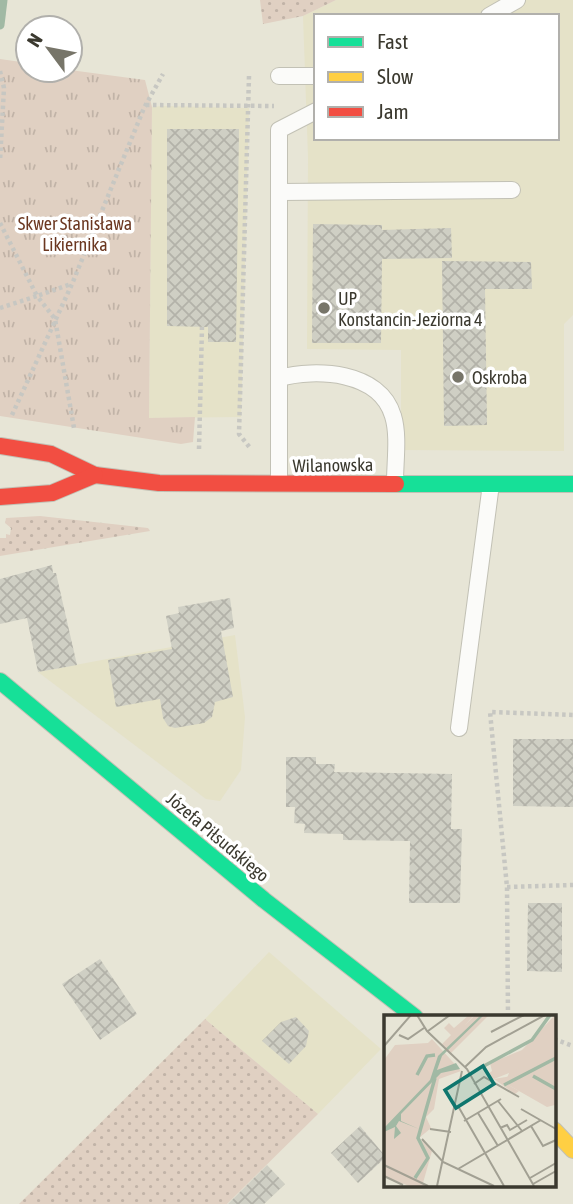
<svg xmlns="http://www.w3.org/2000/svg" width="573" height="1204" font-family="'Asap Condensed',sans-serif">
<style>
.built{fill:#e5e2c8;fill-rule:evenodd}
.grass{fill:url(#grass-dots)}
.park{fill:url(#park-tufts)}
.lines{fill:none;stroke-linecap:round;stroke-linejoin:round}
.stream{stroke:#a1b9a4;stroke-width:9}
.building{fill:url(#building-cross-hatch)}
.lane-casing{stroke:#c2c1b5;stroke-width:18}
.fast-casing{stroke:#c2c1b5;stroke-width:18}
.slow-casing{stroke:#c2c1b5;stroke-width:18}
.jam-casing{stroke:#c2c1b5;stroke-width:18}
.path{stroke:#c7c7c2;stroke-width:4.5;stroke-dasharray:3.5 3.5;stroke-linecap:butt}
.lane{stroke:#fbfbf9;stroke-width:16}
.fast{stroke:#16e098;stroke-width:16}
.slow{stroke:#ffcf43;stroke-width:16}
.jam{stroke:#f24e42;stroke-width:16}
.poi-dot{fill:#777569;stroke:#fff;stroke-width:2.5}
.labels{text-anchor:middle;dominant-baseline:central;stroke-width:7;stroke-linejoin:round;paint-order:stroke}
.park-label{font-size:18px;fill:#6b3720;stroke:#fff}
.poi-label{font-size:18px;fill:#3b392f;stroke:#fff;text-anchor:start}
.street-label{font-size:18px;fill:#3b392f;stroke:#fff}
.inset-river{fill:none;stroke:#a1b9a4;stroke-width:3.5}
.inset-road{fill:none;stroke:#a2a093;stroke-width:2}
.view{fill:#0f766e;fill-opacity:0.15;stroke:#0f766e;stroke-width:3.5}
.inset-edge{fill:none;stroke:#3b392f;stroke-width:3.5}
</style>
<defs>
<pattern id="grass-dots" width="8" height="8" patternUnits="userSpaceOnUse" patternTransform="scale(1.75)"><rect width="8" height="8" fill="#e0d0c2"/><path d="M2 2h.1M6 6h.1" fill="none" stroke="#c1b3a7" stroke-width="1.8" stroke-linecap="round"/></pattern>
<pattern id="park-tufts" width="24" height="20" patternUnits="userSpaceOnUse" patternTransform="scale(1.75)"><rect width="24" height="20" fill="#e0d0c2"/><path d="M3 7l-1-3M5 7V3M7 7l1-3M15 17l-1-3M17 17v-4M19 17l1-3" fill="none" stroke="#c1b3a7"/></pattern>
<pattern id="building-cross-hatch" width="8" height="8" patternUnits="userSpaceOnUse" patternTransform="scale(1.75)"><rect width="8" height="8" fill="#cfcfc4"/><path d="M0 0l8 8M0 8l8-8" fill="none" stroke="#b3b2a9"/></pattern>
</defs>
<rect width="100%" height="100%" fill="#e7e5d6"/>
<!-- built -->
<g class="built">
<path d="M336 0H573V315L564 324V451L401 450V350L307 349 308 157 303 16ZM316 16H557V138H316Z"/>
<polygon points="163,106 249,108 241,417 149,418 152,107"/>
<polygon points="235,635 245,717 241,770 220,801 206,799 38,672"/>
<polygon points="269,952 381,1049 318,1114 205,1019"/>
</g>
<!-- grass -->
<g class="grass">
<polygon points="260,0 336,0 303,16 263,24"/>
<polygon points="40,516 148,528 150,531 0,556 0,538 6,538 6,534 10,535 11,528 5,523 6,518"/>
<polygon points="205,1019 318,1114 227,1204 19,1204"/>
</g>
<!-- park -->
<polygon class="park" points="0,59 28,63 28,70 70,70 145,80 152,107 149,418 195,417 193,442 181,444 0,416"/>
<g class="lines">
<!-- stream -->
<polyline class="stream" points="0,25 3,0"/>
</g>
<!-- building -->
<g class="building">
<polygon points="167,129 239,129 236,342 208,342 208,327 167,326"/>
<polygon points="313,224 382,225 382,230 451,228 452,258 382,259 381,343 312,343"/>
<polygon points="442,261 531,262 532,289 485,289 487,425 444,426"/>
<polygon points="52,565 53,573 56,573 77,665 38,672 27,618 0,624 0,579"/>
<polygon points="230,598 234,628 221,631 233,697 215,702 212,717 204,723 175,728 168,726 163,718 160,699 116,707 108,660 172,649 166,616 179,613 178,607"/>
<polygon points="513,739 573,739 573,807 513,806"/>
<polygon points="286,757 316,757 316,764 335,764 334,772 452,774 451,829 462,829 460,903 409,903 410,841 343,840 343,834 304,833 305,824 294,823 295,807 286,807"/>
<polygon points="528,903 562,903 562,972 527,971"/>
<polygon points="100,959 137,1014 100,1040 62,984"/>
<polygon points="296,1017 309,1031 306,1046 289,1064 262,1041 281,1022"/>
<polygon points="360,1126 386,1157 358,1183 331,1153"/>
<polygon points="267,1165 285,1184 264,1204 228,1204"/>
</g>
<g class="lines">
<!-- lane casing -->
<g class="lane-casing">
<g id="lane">
<polyline points="489,16 517,0"/>
<polyline points="279,76 316,76"/>
<polyline points="280,192 512,190"/>
<path d="M279 378C316 368 380 371 393 416 399 435 395 462 395 482"/>
<polyline points="279,483 279,130 316,111"/>
<polyline points="459,728 491,484"/>
</g>
</g>
<!-- fast casing -->
<g class="fast-casing">
<g id="fast">
<polyline points="396,484 573,484"/>
<polyline points="0,681 264,900 415,1017"/>
</g>
</g>
<!-- slow casing -->
<g class="slow-casing">
<polyline id="slow" points="554,1130 573,1150"/>
</g>
<!-- jam casing -->
<g class="jam-casing">
<g id="jam">
<polyline points="0,446 51,454 95,475 159,483 396,484"/>
<polyline points="0,497 52,493 95,475"/>
</g>
</g>
<!-- path -->
<g class="path">
<polyline points="0,71 4,88 0,161"/>
<polyline points="249,76 239,434 251,449"/>
<polyline points="146,105 274,106"/>
<polyline points="0,223 37,296 71,284"/>
<polyline points="0,308 37,296 55,319 74,428"/>
<polyline points="12,415 72,284 144,108 163,74"/>
<polyline points="199,449 202,327"/>
<polyline points="507,887 573,885"/>
<polyline points="508,1017 507,887 490,712 573,715"/>
<polyline points="554,1039 573,1046"/>
</g>
<!-- lane -->
<use href="#lane" class="lane"/>
<!-- fast -->
<use href="#fast" class="fast"/>
<!-- slow -->
<use href="#slow" class="slow"/>
<!-- jam -->
<use href="#jam" class="jam"/>
</g>
<!-- markers -->
<g class="poi-dot">
<circle cx="324" cy="308" r="7"/>
<circle cx="458" cy="377" r="7"/>
</g>
<g class="labels">
<!-- park labels -->
<g class="park-label">
<text x="75" y="223">Skwer Stanisława<tspan x="75" dy="21">Likiernika</tspan></text>
</g>
<!-- poi labels -->
<g class="poi-label">
<text x="338" y="298">UP<tspan x="338" dy="21">Konstancin-Jeziorna 4</tspan></text>
<text x="472" y="377">Oskroba</text>
</g>
<!-- street labels -->
<g class="street-label">
<text transform="translate(333 465) rotate(-1)">Wilanowska</text>
<text transform="translate(218 837) rotate(40)">Józefa Piłsudskiego</text>
</g>
</g>
<!-- overview -->
<g transform="translate(384 1015)">
<rect width="172" height="172" fill="#e7e5d6"/>
<path d="M85 0H90L81 10 91 0H105L66 39 58 29 67 20 60 13 65 8 61 4 70 13ZM171 0V90L163 92 121 68 125 58 110 64 103 60 108 56 106 48 138 35Z" fill="#e0d0c2"/>
<path d="M142 50 147 54 121 68 135 76 131 79 110 64 133 60 132 54Z" fill="#e0d0c2"/>
<path d="M48 24 77 56 55 64 50 94 42 102 47 113 35 123 48 136 39 168 46 171H25L0 161V45L11 30 44 28Z" fill="#e0d0c2"/>
<path d="M97 0H100L58 41 53 55 72 48 76 54 57 58 17 99V106L35 114 15 106 12 111 17 118 10 124 11 112 0 117V113L46 65 54 41Z" fill="#a1b9a4"/>
<path class="inset-river" d="M98 52 148 25 166 0M33 60 43 41 51 40M149 61 172 74M120 70 172 43M31 163 44 143 34 123 51 63"/>
<path class="inset-road" d="M33 0 43 16 83 54 150 171M44 16 66 0M107 17 140 0M15 20 24 24 40 13M0 31 27 0M81 52 102 32 161 0M90 69 100 62 135 82M114 86 138 116M74 91 120 171M137 94 172 114M94 98 114 131M80 106 117 84M147 111 159 131 172 125M116 113 123 110 126 115 143 105M46 114 67 117M38 124 59 147 110 171M0 150 44 171M74 154 157 105M0 161 19 170M146 163 172 148M149 169 172 156M53 171 78 56"/>
<path class="view" d="M99 51 110 69 72 93 61 75Z"/>
<rect width="172" height="172" class="inset-edge"/>
</g>
<!-- legend -->
<rect x="314" y="14" width="245" height="126" fill="#ffffff" stroke="#b1b0ac" stroke-width="2"/>
<rect x="328" y="37" width="35" height="10" fill="#16e098" stroke="#b1b0ac" stroke-width="2"/>
<text x="377" y="49" font-size="21" fill="#3b392f">Fast</text>
<rect x="328" y="72" width="35" height="10" fill="#ffcf43" stroke="#b1b0ac" stroke-width="2"/>
<text x="377" y="84" font-size="21" fill="#3b392f">Slow</text>
<rect x="328" y="107" width="35" height="10" fill="#f24e42" stroke="#b1b0ac" stroke-width="2"/>
<text x="377" y="119" font-size="21" fill="#3b392f">Jam</text>
<!-- north arrow -->
<g transform="translate(49 49) rotate(302)"><circle r="33" fill="#ffffff" stroke="#b1b0ac" stroke-width="2"/>
<path d="M0-5L12 26L0 18L-12 26Z" fill="#777569"/>
<text y="-10" font-size="19" font-weight="bold" text-anchor="middle" fill="#3b392f">N</text>
</g>
</svg>
